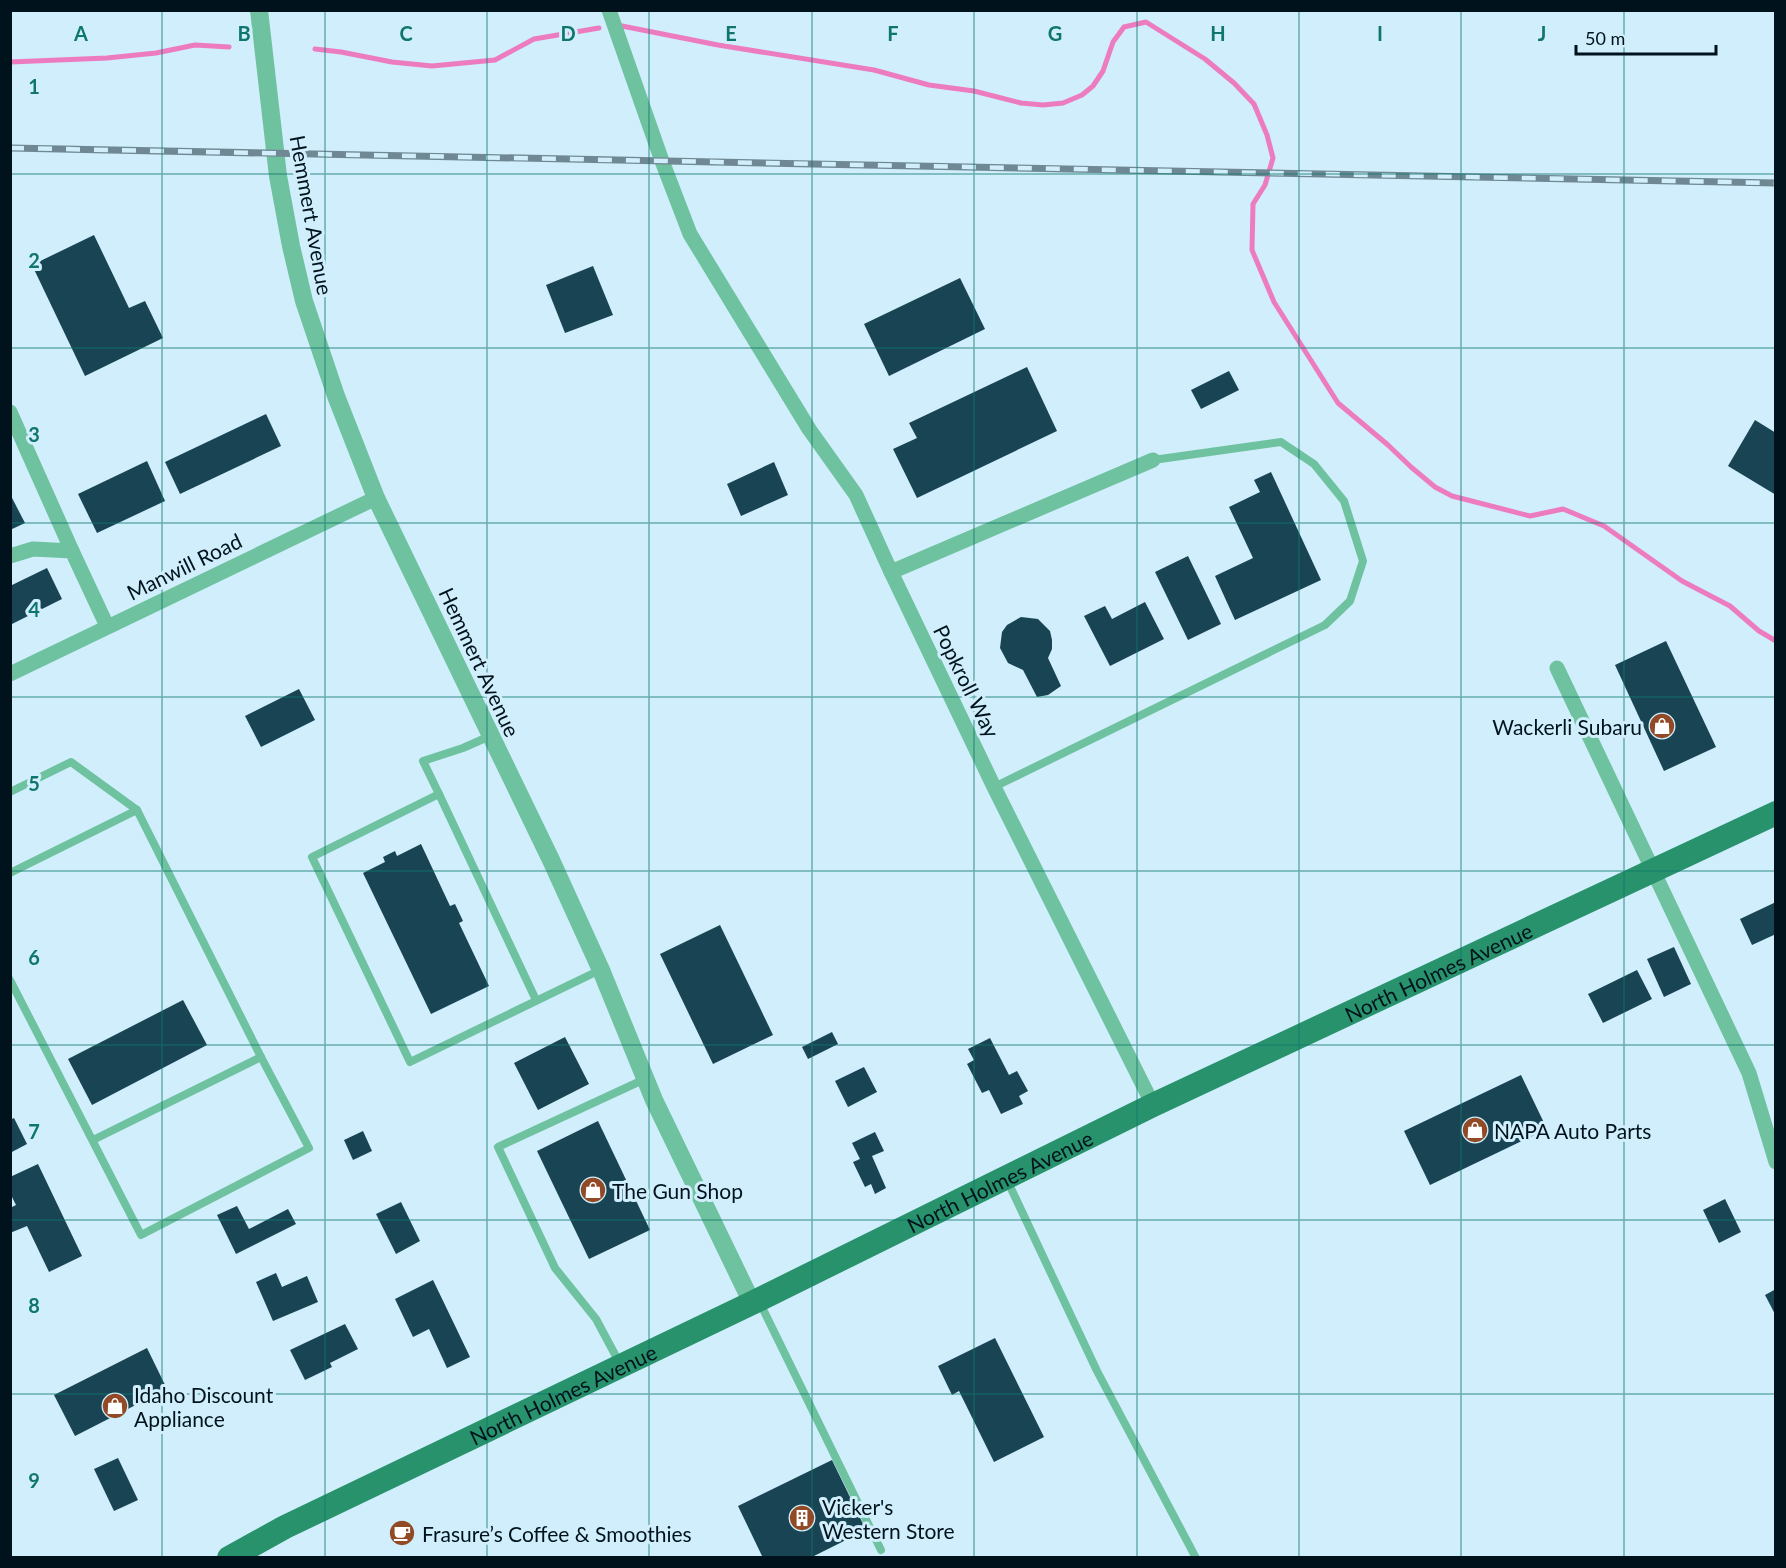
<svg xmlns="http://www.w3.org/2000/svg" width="1786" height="1568" font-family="Lato,sans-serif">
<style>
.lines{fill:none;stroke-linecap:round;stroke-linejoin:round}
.stream{stroke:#ec7cbf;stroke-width:5}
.building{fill:#194454}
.service{stroke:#6ec29f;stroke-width:8}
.minor{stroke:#6ec29f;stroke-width:15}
.tertiary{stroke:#6ec29f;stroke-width:18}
.primary{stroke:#28926c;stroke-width:24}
.rail-casing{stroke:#6f8893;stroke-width:7}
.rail{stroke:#d0eefb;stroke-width:4.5;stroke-dasharray:14;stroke-linecap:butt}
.grid{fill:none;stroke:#0f766e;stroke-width:1.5;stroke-opacity:0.55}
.labels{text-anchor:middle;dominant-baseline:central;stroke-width:6;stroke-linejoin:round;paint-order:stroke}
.street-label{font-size:21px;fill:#00131c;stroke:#d0eefb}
.poi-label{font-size:21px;fill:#00131c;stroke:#d0eefb;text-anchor:start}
.grid-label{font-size:20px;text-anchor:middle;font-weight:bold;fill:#0f766e;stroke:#d0eefb;stroke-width:6;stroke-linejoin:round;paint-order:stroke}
</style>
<rect width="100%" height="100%" fill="#d0eefb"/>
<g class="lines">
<!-- stream -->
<g class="stream">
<polyline points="622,26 718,45 874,70 929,85 974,91 1021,103 1043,105 1063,103 1082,95 1093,86 1103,71 1113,42 1124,27 1146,22 1205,59 1234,83 1254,104 1267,135 1273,158 1265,185 1253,204 1252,250 1274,302 1338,403 1388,445 1411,467 1435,487 1452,496 1530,516 1563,509 1604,526 1682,581 1730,606 1759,631 1776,641"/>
<polyline points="315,49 341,52 392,62 432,66 495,60 534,39 599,28"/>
<polyline points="10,62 107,58 156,53 195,45 229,47"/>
</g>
</g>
<!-- building -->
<g class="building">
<polygon points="94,235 129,308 145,301 163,338 85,376 32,265"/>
<polygon points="593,266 613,315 565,333 546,285"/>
<polygon points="960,278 985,329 889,376 864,324"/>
<polygon points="1027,367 1057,431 917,498 893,449 917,438 909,423"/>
<polygon points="1229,371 1239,390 1201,409 1191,390"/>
<polygon points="266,414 281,446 180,494 165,462"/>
<polygon points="1755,420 1776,433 1776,495 1728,466"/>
<polygon points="147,461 165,501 97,533 78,494"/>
<polygon points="774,462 788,495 741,516 727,484"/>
<polygon points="1271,472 1321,580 1235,620 1215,576 1253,558 1229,507 1260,492 1254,480"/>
<polygon points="10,494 25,523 10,530"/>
<polygon points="1188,556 1221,624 1188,640 1155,572"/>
<polygon points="47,568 62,599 10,625 10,586"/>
<polygon points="1145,602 1164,639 1110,666 1084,616 1105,606 1112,619"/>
<polygon points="1021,617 1038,619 1050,631 1052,640 1052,649 1048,658 1061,686 1048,695 1037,697 1023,670 1008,663 1000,648 1002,632 1007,625"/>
<polygon points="1666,641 1716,747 1664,771 1615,665"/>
<polygon points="299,689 315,720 261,747 245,716"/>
<polygon points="421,844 450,906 455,904 463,921 459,923 489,986 431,1014 363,873 385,862 383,857 395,851 397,856"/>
<polygon points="1776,902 1776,934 1752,945 1740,919"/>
<polygon points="720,925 773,1035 713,1064 660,954"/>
<polygon points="1674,947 1691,984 1664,997 1647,959"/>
<polygon points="1637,970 1652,999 1603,1023 1588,994"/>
<polygon points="183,1000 207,1045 92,1105 68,1059"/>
<polygon points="832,1032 838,1044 808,1059 802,1047"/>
<polygon points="565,1037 589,1084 538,1110 514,1063"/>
<polygon points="990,1038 1009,1075 1017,1071 1028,1091 1019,1096 1023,1104 1001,1114 989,1090 982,1093 967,1064 974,1060 968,1049"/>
<polygon points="864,1067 877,1092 848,1107 835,1081"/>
<polygon points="1521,1075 1547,1129 1430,1185 1404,1131"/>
<polygon points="14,1118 27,1144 10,1153 10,1120"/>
<polygon points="598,1121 650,1230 589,1259 537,1151"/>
<polygon points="363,1131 372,1151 353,1160 344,1140"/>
<polygon points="875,1132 884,1151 872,1156 886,1188 875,1194 871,1184 865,1187 853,1162 860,1159 852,1143"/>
<polygon points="38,1164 82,1256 49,1272 27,1226 10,1233 10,1208 16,1205 10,1193 10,1177"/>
<polygon points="1725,1199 1741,1232 1719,1243 1703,1210"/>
<polygon points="401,1202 420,1241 396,1254 376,1214"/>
<polygon points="237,1206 249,1229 288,1209 296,1224 236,1254 217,1215"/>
<polygon points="276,1273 282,1287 307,1276 318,1302 273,1321 256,1282"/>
<polygon points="433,1280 470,1357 447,1368 429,1329 413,1337 395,1299"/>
<polygon points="1776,1289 1776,1316 1765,1295"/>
<polygon points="345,1324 358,1349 330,1363 332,1367 305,1380 290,1350"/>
<polygon points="995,1338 1044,1437 994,1462 959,1391 952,1395 938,1366"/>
<polygon points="147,1348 167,1389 75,1436 54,1395"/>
<polygon points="118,1458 138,1500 114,1511 94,1469"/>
<polygon points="832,1460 866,1530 810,1558 763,1558 738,1506"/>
</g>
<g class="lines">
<!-- service -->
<g class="service">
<polyline points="994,787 1325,625 1350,601 1363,561 1344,501 1314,464 1281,442 1153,460"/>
<polyline points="10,792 71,762 137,810"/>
<polyline points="439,794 423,761 463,748 490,736"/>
<polyline points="10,873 137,810 261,1057 93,1140"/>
<polyline points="10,980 141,1235 309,1148 261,1057"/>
<polyline points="536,1000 439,794 312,857 410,1062 600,970"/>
<polyline points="1008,1182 1097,1371 1196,1558"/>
<polyline points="759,1301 881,1550"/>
<polyline points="619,1362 596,1319 555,1268 498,1147 645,1079"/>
</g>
<!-- minor -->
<g class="minor">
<polyline points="609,10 662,161 690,234 809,429 856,495 891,572 994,787 1153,1105"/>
<polyline points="10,412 72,551"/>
<polyline points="10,556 33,549 72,551 107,626"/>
<polyline points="891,572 1153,460"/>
<polyline points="1557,668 1749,1073 1776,1162"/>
<polyline points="10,674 376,498"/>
</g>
<!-- tertiary -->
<polyline class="tertiary" points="259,10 278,176 291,246 304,301 336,396 376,498 551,860 601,970 654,1100 752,1303"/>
<!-- primary -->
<path class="primary" id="s1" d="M229 1558 285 1527 752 1303 1153 1105 1776 813"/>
<!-- rail casing -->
<g class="rail-casing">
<polyline id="rail" points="10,148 1776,183"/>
</g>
<!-- rail -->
<use href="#rail" class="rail"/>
</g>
<!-- grid -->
<path class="grid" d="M162 10V1558M325 10V1558M487 10V1558M649 10V1558M812 10V1558M974 10V1558M1137 10V1558M1299 10V1558M1461 10V1558M1624 10V1558M10 174H1776M10 348H1776M10 523H1776M10 697H1776M10 871H1776M10 1045H1776M10 1220H1776M10 1394H1776"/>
<!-- icons -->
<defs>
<g id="shop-disc" transform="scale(1.35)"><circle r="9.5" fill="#914926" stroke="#d0eefb"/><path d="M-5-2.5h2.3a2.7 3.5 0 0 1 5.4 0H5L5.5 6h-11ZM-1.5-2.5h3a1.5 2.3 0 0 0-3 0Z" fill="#fff"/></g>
<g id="building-disc" transform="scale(1.35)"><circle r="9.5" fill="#914926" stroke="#d0eefb"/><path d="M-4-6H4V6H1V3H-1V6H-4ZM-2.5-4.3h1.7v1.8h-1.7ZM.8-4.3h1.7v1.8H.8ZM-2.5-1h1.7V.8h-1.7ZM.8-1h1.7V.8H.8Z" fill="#fff"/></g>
<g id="cafe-disc" transform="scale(1.35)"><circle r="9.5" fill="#914926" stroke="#d0eefb"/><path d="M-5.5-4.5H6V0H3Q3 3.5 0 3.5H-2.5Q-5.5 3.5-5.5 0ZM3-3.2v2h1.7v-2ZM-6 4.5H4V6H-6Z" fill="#fff"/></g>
</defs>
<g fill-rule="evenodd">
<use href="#shop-disc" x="1662" y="726"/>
<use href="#shop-disc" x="1475" y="1130"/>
<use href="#shop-disc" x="593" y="1190"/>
<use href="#shop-disc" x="115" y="1406"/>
<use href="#building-disc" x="802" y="1518"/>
<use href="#cafe-disc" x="402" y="1533"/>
</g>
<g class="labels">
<!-- street labels -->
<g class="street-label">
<text transform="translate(312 215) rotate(80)">Hemmert Avenue</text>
<text transform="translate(184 566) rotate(-26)">Manwill Road</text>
<text transform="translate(480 662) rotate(65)">Hemmert Avenue</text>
<text transform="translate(967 681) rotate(64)">Popkroll Way</text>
<text stroke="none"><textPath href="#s1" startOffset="1344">North Holmes Avenue</textPath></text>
<text stroke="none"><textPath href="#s1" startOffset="858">North Holmes Avenue</textPath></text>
<text stroke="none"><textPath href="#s1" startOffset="372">North Holmes Avenue</textPath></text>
</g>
<!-- poi labels -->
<g class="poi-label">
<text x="1642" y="726" text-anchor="end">Wackerli Subaru</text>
<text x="1494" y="1130">NAPA Auto Parts</text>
<text x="612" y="1190">The Gun Shop</text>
<text x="134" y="1394">Idaho Discount<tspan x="134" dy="24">Appliance</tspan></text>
<text x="822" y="1506">Vicker's<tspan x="822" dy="24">Western Store</tspan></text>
<text x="422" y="1533">Frasure’s Coffee &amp; Smoothies</text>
</g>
</g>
<g class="grid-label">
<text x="81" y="41">A</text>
<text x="244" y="41">B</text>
<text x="406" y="41">C</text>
<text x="568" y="41">D</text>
<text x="731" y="41">E</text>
<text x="893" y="41">F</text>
<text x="1055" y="41">G</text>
<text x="1218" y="41">H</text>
<text x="1380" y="41">I</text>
<text x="1542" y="41">J</text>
<text x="34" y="94">1</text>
<text x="34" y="268">2</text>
<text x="34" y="442">3</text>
<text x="34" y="617">4</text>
<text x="34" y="791">5</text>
<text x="34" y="965">6</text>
<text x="34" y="1139">7</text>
<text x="34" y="1313">8</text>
<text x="34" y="1488">9</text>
</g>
<!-- border -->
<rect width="1786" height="1568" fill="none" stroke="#00131c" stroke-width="24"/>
<!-- scale -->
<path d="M1576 45v9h140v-9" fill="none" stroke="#00131c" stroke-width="3"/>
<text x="1585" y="45" font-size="18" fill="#00131c" stroke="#d0eefb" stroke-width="4.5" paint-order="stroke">50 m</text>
</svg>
